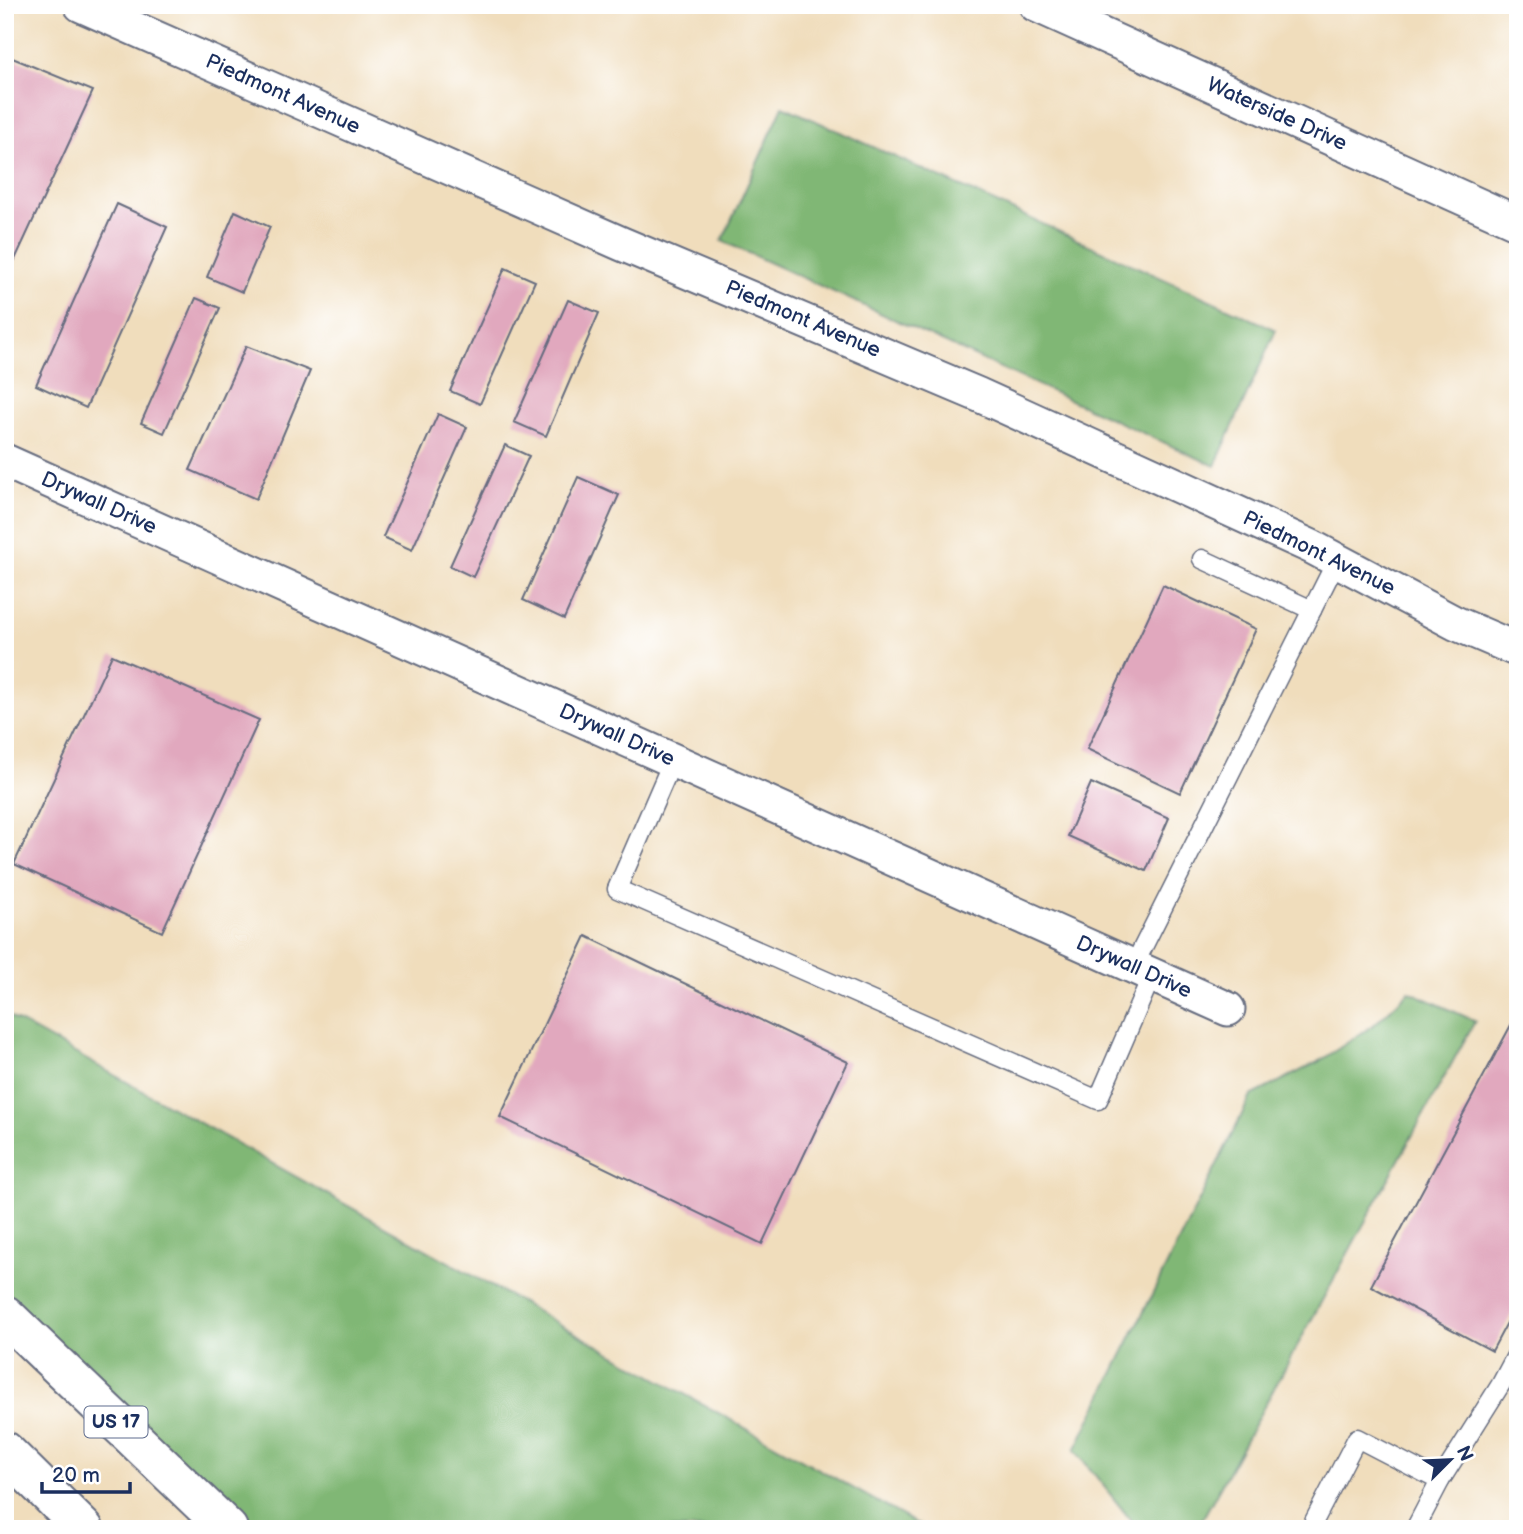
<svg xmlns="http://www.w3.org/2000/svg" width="1523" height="1534" font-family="'Balsamiq Sans',sans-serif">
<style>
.forest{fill:#80b774;stroke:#4e7369;stroke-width:2}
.building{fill:#e1a8be}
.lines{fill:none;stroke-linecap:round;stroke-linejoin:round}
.service-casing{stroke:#666c7f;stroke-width:21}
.minor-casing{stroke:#666c7f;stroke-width:37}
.trunk-casing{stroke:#666c7f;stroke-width:42}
.service{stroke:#fff;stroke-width:18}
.minor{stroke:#fff;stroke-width:33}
.trunk{stroke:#fff;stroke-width:38}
.labels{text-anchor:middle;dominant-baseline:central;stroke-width:7;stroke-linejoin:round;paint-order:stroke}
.shield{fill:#fff;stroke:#5f6d8e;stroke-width:2}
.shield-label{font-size:19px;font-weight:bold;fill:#1b2f5e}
.street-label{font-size:21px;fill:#1b2f5e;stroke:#fff}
</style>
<rect width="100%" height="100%" fill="#fff"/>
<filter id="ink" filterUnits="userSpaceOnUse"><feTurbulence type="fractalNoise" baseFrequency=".0143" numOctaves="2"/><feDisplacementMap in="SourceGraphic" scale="14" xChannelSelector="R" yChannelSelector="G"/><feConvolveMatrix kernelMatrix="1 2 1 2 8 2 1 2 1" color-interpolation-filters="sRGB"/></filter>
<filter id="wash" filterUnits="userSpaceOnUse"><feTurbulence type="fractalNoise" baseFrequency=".00686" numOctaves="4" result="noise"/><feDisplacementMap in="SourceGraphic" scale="28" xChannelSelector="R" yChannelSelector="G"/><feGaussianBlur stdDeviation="1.57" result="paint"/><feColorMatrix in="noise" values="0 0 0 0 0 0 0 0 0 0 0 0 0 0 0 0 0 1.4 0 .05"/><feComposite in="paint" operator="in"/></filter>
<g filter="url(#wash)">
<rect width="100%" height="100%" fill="#f0ddbc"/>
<!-- forest -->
<g class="forest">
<polygon points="783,106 1276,330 1215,466 722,241"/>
<polygon points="1409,991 1475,1021 1197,1529 1138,1529 1075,1450 1251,1096 1320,1061 1375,1024"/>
<polygon points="5,1014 926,1529 228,1529 5,1315"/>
</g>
<g id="blocks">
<!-- building -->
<g class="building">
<polygon points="5,55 93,91 5,281"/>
<polygon points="117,204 167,227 86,408 36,385"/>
<polygon points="235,211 270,227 242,292 207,277"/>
<polygon points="505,268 535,281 480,404 450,391"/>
<polygon points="196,298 220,308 164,433 141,423"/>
<polygon points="568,300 599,313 546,436 514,422"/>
<polygon points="246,346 310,371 256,499 190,470"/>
<polygon points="438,414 467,427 412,550 383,537"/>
<polygon points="505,445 529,456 473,577 450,566"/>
<polygon points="578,477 619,495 564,619 523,600"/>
<polygon points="1163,585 1256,629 1180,793 1087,749"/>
<polygon points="112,655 259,720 162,932 14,864"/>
<polygon points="1091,783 1169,818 1146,871 1068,836"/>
<polygon points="586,936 848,1062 762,1244 500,1117"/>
<polygon points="1518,1012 1518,1302 1492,1351 1371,1286"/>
</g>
</g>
</g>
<g filter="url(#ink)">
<use href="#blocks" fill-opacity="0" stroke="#666c7f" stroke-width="2"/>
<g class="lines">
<!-- service casing -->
<g class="service-casing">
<g id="service">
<polyline points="1202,559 1312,610"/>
<polyline points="673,760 617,889 1098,1100 1152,975"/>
<polyline points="1133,967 1337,560"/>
<polyline points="1440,1481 1501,1384 1518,1352"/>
<polyline points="1310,1529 1357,1438 1440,1481 1415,1529"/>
</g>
</g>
<!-- minor casing -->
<g class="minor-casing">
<g id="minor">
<polyline points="81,5 622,244 979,395 1312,547 1455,623 1518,650"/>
<polyline points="1036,5 1518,223"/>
<polyline points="5,461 1228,1009"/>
</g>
</g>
<!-- trunk casing -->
<g class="trunk-casing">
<g id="trunk">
<polyline points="5,1315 228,1529"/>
<polyline points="5,1451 84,1529"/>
</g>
</g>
<!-- service -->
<use href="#service" class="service"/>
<!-- minor -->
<use href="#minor" class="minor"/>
<!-- trunk -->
<use href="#trunk" class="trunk"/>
</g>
</g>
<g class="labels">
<!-- shield labels -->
<rect class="shield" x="84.5" y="1406.5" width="63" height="31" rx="5"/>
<g class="shield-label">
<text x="116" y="1422">US 17</text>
</g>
<!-- street labels -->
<g class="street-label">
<text transform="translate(283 94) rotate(24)">Piedmont Avenue</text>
<text transform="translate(1277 114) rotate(24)">Waterside Drive</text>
<text transform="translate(803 319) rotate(23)">Piedmont Avenue</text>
<text transform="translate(99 503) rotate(24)">Drywall Drive</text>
<text transform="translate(1319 553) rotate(26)">Piedmont Avenue</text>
<text transform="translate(617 735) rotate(24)">Drywall Drive</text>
<text transform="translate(1134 967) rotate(24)">Drywall Drive</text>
</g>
</g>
<!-- margin -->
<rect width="1523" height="1534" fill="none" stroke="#fff" stroke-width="28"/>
<!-- north arrow -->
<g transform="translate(1450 1460) rotate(66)" stroke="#ffffff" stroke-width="5" paint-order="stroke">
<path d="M0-5L12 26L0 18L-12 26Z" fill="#1b2f5e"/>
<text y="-10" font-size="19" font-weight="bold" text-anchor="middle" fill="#1b2f5e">N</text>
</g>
<!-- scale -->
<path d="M42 1482v10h88v-10" fill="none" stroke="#1b2f5e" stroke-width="3.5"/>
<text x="52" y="1482" font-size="21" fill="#1b2f5e" stroke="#ffffff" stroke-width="5" paint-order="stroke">20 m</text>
</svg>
